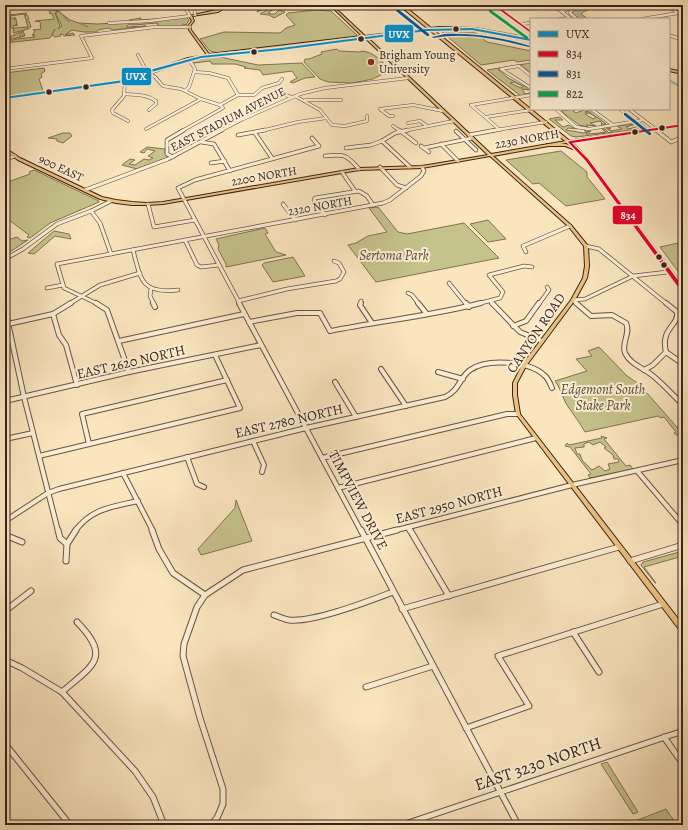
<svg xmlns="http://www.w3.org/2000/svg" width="688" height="830" font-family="Alegreya,serif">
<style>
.green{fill:#c6c28c;stroke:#7f7354;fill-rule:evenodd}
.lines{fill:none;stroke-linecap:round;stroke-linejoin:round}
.stream{stroke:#768174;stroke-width:1}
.river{fill:#9fbfae;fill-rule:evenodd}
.minor-far3-casing{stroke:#685445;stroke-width:3.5}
.minor-far2-casing{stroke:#685445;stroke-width:4.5}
.minor-far1-casing{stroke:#685445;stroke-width:6}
.minor-casing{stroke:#685445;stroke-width:7}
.major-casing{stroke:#38241c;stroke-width:2}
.highway-casing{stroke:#38241c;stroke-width:2}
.minor-far3{stroke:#fceed5;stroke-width:2.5}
.minor-far2{stroke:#fceed5;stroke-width:3}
.minor-far1{stroke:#fceed5;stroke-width:4}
.minor{stroke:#fceed5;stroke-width:5}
.major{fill:#edc280;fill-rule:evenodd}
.highway{fill:#edc280;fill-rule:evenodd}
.bus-1-casing{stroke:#fceed5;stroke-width:3}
.bus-2-casing{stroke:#fceed5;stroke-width:3}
.bus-3-casing{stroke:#fceed5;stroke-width:3}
.bus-4-casing{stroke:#fceed5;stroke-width:3}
.bus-1{fill:#0091d0;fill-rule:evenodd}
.bus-2{fill:#e4002b;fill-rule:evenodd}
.bus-3{fill:#0055a4;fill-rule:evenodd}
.bus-4{fill:#00a651;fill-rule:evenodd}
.bus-dot{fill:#38241c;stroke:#fceed5;stroke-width:1.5}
.poi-dot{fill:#8f2418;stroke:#fceed5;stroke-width:1.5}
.labels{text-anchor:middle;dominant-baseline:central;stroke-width:4;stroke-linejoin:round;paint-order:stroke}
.far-poi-label{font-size:12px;fill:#38241c;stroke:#fceed5;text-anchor:start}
.far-street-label{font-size:12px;fill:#38241c;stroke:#fceed5}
.park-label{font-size:14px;font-style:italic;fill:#5c4c38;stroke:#fceed5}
.street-label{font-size:14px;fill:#38241c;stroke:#fceed5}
.near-street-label{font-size:17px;fill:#38241c;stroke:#fceed5}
.line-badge{stroke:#fceed5;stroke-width:1.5}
.badge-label{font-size:11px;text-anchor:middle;font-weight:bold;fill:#fff}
</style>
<rect width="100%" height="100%" fill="#fae5bf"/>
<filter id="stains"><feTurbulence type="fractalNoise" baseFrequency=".005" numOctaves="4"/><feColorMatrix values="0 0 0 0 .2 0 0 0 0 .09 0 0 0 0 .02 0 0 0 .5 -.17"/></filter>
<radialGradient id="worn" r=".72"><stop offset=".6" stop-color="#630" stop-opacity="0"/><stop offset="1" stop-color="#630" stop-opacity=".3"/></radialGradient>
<!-- green -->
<g class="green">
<polygon points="53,5 56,6 55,10 58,10 55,13 60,26 58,29 62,26 56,14 58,11 70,20 79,23 97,24 131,22 129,20 141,18 139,20 186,17 189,20 186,25 183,24 182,26 160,26 157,24 158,23 133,25 129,24 126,27 146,26 113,30 108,28 98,30 97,32 84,32 72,30 65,35 73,33 75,35 64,36 63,34 60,34 61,36 55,37 52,35 55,29 50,38 5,43 5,40 9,38 13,41 10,37 20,32 20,36 23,36 21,32 23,31 25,36 13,39 18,39 35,37 32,35 35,35 33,34 35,31 33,30 41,29 40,25 41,24 40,22 35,21 54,19 52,14 49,13 51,13 49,12 52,7 51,6"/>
<polygon points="257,5 280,5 272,8 274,9 268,13 271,14 275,14 279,10 285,12 274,18 269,15 260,14 272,7 272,5 268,6 270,7 257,12 258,9 262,7"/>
<polygon points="589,5 600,5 585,11 581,14 588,19 580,19 572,13 576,10"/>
<polygon points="315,10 331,11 357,35 355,37 218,53 210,51 200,39 224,32 280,33 286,28 295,25 286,15 288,13"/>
<polygon points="27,13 25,15 27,15 29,19 26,20 24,14 10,16 10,18 16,18 14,19 16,19 17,24 15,25 18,25 13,26 14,28 28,27 26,21 29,21 31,27 28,29 13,33 14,29 11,28 9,15"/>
<polygon points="442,32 476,33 487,42 531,51 531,60 517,62 514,60 481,65"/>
<path d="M337 49 339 51 360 52 362 51C374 52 381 61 390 69H389L390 74H383L373 79 352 83 328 82 320 79 304 62 305 59H309L322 54 321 52Z"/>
<polygon points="220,57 258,65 302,63 315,77 305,78 293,83 290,82 297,78 292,71 263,75 260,70 244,68 246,67 235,64 212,64 210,61 194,63 193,61 201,59"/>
<polygon points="531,63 531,73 521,65 498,69 508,78 523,86 514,82 510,83 521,88 524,86 529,90 522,89 525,94 531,93 531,94 521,96 487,70"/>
<polygon points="44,68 45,71 41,74 42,77 39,79 43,91 5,96 5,73"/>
<polygon points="574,109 575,110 573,111 576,113 586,109 589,111 585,112 590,112 596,117 589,113 585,114 593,119 597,117 606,124 602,125 601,124 602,123 600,121 590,123 596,126 586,125 588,127 579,125 561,111"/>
<polygon points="560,117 563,120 555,120 563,127 569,125 573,128 576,127 577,129 568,128 566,130 584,133 586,132 584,130 586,131 587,135 587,131 591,131 588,132 591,134 606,132 602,129 605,129 609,133 612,132 606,128 611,128 609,129 611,131 622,129 617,126 636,124 626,127 629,129 642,125 637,124 641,123 647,128 576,137 571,136 549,119"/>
<polygon points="63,133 70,133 72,136 63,143 57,141 57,139 48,138"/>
<polygon points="147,147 165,149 165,154 169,157 137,169 122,165 130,159 135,160 129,164 135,165 144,159 149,160 153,158 148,156 155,151 147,149 144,153 140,152"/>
<polygon points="561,151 587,172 587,177 605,199 566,206 539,183 533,184 506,160"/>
<polygon points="34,170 99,201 99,202 50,223 30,238 27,237 29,235 5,217 5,183 30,174 29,172"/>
<polygon points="378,207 398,232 407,234 464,223 499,258 376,282 348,245 356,243 368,236 387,232 369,208"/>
<polygon points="488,220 506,239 488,242 470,224"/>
<polygon points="265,228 268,233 265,234 276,252 286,255 226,267 226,264 218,249 219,245 216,239"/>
<polygon points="54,231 69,234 71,239 55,236 34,254 28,253"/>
<polygon points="17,237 22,241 28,240 5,255 5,241"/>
<polygon points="683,242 683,278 660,247"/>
<polygon points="293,257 305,276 273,282 262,265 264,263"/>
<path d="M599 347 627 376 639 384 683 434 676 435 674 433 676 432 664 417 661 418 658 416 585 432C580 423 573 414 567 405 562 397 561 389 555 381L587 371 576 359 592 356 588 351Z"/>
<path d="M601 436 607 438 604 439 626 466 630 465 633 469 590 478 588 475 591 474 570 447 565 446 567 443 569 445 602 438ZM589 442 593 445 600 442 606 447 604 448 613 455 614 459H618L619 462 608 464 610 469 605 471 599 466 592 470 582 460 580 454H577L575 448 584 447V444Z"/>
<polygon points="236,500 252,541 201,555 198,549 235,508"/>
<polygon points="683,551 683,556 644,567 656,583 655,583 641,565 643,562"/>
<polygon points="607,762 638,812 633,814 601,764"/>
<polygon points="666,809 677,825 664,825 661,820 647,825 625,825"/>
</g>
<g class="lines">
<!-- stream -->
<g class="stream">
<polyline points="47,6 49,7"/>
<polyline points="53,7 52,10 56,10"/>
<polyline points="59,11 69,22"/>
<polyline points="81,24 88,27"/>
</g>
<!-- river -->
<g class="river">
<polygon points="591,5 596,5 579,12 585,19 579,18 576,11"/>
<polygon points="669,79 683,86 683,89 669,82"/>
</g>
<!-- minor-far3 casing -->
<g class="minor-far3-casing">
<g id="minor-far3">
<polyline points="194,5 195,15"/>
<polyline points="553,5 570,18"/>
<polyline points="665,5 679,13"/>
<polyline points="186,9 190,5"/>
<polyline points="572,9 570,13 577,19"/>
<polyline points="562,11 585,5"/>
<polyline points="681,15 678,13 683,13"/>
<polyline points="560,19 570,18"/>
<polyline points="642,19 678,13"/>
<polyline points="109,23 149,21 190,16 186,9"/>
<polyline points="520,24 531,23"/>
<polyline points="669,35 677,38 683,38"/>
<polyline points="138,55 147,72 155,77 163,86 181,89 201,99 220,105"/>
<polyline points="5,69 92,58 81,36 155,27 190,27"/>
<polyline points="501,69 531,88"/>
<polyline points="501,69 519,66 531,76"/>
<polyline points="194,72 209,73 228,78 238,95"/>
<polyline points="125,81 124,96 112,110 113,113 128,121"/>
<polyline points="185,91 189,87 195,69 189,59"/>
<polyline points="280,93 291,97"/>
<path d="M125 94C137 95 146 94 156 101V104L149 110"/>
<polyline points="238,95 254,95 262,88 279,83 282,79"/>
<polyline points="295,96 320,110 332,125 345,126 367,121 367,116"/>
<polyline points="305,100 341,100"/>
<polyline points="220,105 238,95"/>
<polyline points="471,105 531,95"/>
<polyline points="471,105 500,130"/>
<polyline points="556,109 576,127 589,129 643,120"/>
<polyline points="591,109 613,125"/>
<polyline points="620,109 635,121"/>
<polyline points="629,109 658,131"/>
<polyline points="393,116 389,116 380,109 413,105 443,111"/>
<polyline points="486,117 531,110"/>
<polyline points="408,123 420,121 427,126"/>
<polyline points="393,126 400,131"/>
<polyline points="146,129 201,99"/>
<polyline points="182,131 223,108 220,105"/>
<polyline points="220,131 243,119 300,94 325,88 408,78"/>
<polyline points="261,131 298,122 326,118"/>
<polyline points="403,131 454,121"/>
<polyline points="490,131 546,122"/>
</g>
</g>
<!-- minor-far2 casing -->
<g class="minor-far2-casing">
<g id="minor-far2">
<polyline points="399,130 416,143"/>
<polyline points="656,130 671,142 683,137"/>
<polyline points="456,131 476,150"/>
<polyline points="255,133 272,158"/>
<polyline points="238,135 265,130"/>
<polyline points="469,135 496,130"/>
<polyline points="382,141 410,167"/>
<polyline points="201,142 214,144 230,171"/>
<polyline points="441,144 458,161"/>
<polyline points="421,146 429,152"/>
<polyline points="346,148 371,145 382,141 395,133 408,130"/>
<polyline points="424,148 472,138"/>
<path d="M325 156C344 154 346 154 359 169"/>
<polyline points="173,157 167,154 167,140 184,130"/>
<polyline points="5,159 15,156"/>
<polyline points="211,163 225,161"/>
<polyline points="380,167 397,185 406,188"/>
<polyline points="342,172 355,191"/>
<polyline points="85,190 168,159 222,130"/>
<polyline points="148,204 154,227 195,220"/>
<polyline points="283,204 295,220"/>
<polyline points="91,211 100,223 111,254"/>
<polyline points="325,215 314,200 315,198 359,191 367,196 373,205"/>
<polyline points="185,240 197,265 201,267 219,265"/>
<polyline points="586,246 599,249 667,304"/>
<path d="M133 250C141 281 142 294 178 290"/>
<polyline points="526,252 523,246 570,226"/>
<polyline points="5,259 23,249 57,224 91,211 111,201"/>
<polyline points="449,283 466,304"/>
<polyline points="47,288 63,285"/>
<polyline points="151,289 150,296 154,304"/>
<polyline points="408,293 412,295 419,304"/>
<polyline points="573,300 577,304"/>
<polyline points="573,300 585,299 633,276 668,272"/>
<polyline points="238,301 287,289 336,281 340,279 344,272 339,263 334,261"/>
<polyline points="491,302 493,304"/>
<polyline points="69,304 100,285 140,273"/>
<polyline points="98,304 64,288 57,264 383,203 390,200 421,176 424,171 422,167"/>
<polyline points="240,304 178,188 195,180 319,146 312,138"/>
<polyline points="360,304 361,301"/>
<polyline points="477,304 500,298 503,292 489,275 524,266 532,267"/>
<polyline points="539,304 549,290 547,287"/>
</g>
</g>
<!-- minor-far1 casing -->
<g class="minor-far1-casing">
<g id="minor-far1">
<polyline points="96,303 107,310 129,372"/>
<polyline points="153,303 155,307"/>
<polyline points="239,303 361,531"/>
<polyline points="361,303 360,305 372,323"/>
<polyline points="418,303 427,314"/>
<polyline points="466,303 469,307"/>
<polyline points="492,303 520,332 542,341"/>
<path d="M576 303 591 316 612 315 626 323C631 333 621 343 625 353 630 364 643 368 652 375 663 384 673 395 683 405"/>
<path d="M666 303 677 312C679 326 660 328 666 352L683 364"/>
<polyline points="5,309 24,397 58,531"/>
<polyline points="53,314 59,335 66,345 77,385"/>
<path d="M249 322 297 313H320L330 331C380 321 431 316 481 303"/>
<polyline points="8,324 53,314 71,303"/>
<polyline points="513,326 526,321 539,303"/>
<polyline points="119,341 244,314"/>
<polyline points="381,369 406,406"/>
<polyline points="644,370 653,365 666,352"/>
<polyline points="438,372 463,379"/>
<polyline points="335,382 356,417"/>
<polyline points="5,401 129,372 261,345"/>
<polyline points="5,439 33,433"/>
<polyline points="253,441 264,465 262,472"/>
<polyline points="89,444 82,414 227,380"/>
<polyline points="39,456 240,408 215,355"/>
<polyline points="187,457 197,484 204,487"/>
<polyline points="322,458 507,414 518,414"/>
<polyline points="638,472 683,525"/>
<polyline points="123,473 153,531"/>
<polyline points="338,488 536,438"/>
<path d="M5 521 48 493 59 489 306 428 445 397C460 390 459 378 470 370 487 358 529 361 544 375 548 378 550 383 552 388"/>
<polyline points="408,527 410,531"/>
<path d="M75 531C92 508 112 507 138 501"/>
<polyline points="393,531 572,485 683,460"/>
</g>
</g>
<!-- minor casing -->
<g class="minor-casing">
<g id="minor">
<polyline points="58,530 60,538 67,544 66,561"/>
<polyline points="152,530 159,549 173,573 205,595"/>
<polyline points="361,530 518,825"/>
<polyline points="410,530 449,596"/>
<polyline points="5,535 22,542"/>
<polyline points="67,544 76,530"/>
<polyline points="630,561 683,545"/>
<polyline points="402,609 619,547"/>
<polyline points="5,611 31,591"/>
<path d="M274 615C279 617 284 619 289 620 313 623 369 601 393 592"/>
<polyline points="573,632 599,672"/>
<polyline points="5,660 22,668 62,692 135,771 153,797 164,825"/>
<polyline points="366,687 433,666"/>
<path d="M62 692C93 665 112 658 77 622"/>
<polyline points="466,728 529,706 498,656 663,604"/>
<polyline points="664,737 683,764"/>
<polyline points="5,744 70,825"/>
<polyline points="211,825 217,818 223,804 223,789 200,718 183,656 184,644 197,607 205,595 243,570 397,530"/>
<polyline points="402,825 683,731"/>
</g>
</g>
<!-- major casing -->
<g class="major-casing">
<g id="major">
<polygon points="227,5 230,5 218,12 192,16 194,21 190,26 191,30 209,54 362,36 330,5 332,5 365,36 439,27 475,28 531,38 531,40 475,30 439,29 367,37 491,154 566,141 683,124 683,126 566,143 493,156 571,225 588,246 589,266 587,278 575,300 526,366 517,383 517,395 520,414 683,625 683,633 681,632 516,414 513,395 513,383 522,365 571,300 583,278 585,266 584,246 569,227 490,156 422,168 359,170 163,204 147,205 132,205 116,203 100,199 18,160 5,151 5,148 20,158 102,197 116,200 132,202 147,203 163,202 359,168 422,166 488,155 364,37 214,55 210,56 209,57 208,56 190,60 125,82 5,99 5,97 125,80 188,58 207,55 189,30 188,26 192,21 189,16 216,10"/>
<polygon points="493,5 496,5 531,31 531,33"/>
<polygon points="669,69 683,72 683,74 669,71"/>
</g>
</g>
<!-- highway casing -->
<g class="highway-casing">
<polygon id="highway" points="399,5 403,5 576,146 588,159 683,286 683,292 681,291 586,161 576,150 565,146 547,146 547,144 566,144 571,146"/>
</g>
<!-- minor-far3 -->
<use href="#minor-far3" class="minor-far3"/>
<!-- minor-far2 -->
<use href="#minor-far2" class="minor-far2"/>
<!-- minor-far1 -->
<use href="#minor-far1" class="minor-far1"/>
<!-- minor -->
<use href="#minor" class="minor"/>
<!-- major -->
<use href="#major" class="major"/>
<!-- highway -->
<use href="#highway" class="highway"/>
<!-- bus-1 casing -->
<g class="bus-1-casing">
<polygon id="bus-1" points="472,28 531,39 531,41 472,30 427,31 281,50 201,58 148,73 125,82 5,99 5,97 124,80 146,71 201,56 281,48 427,29"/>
</g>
<!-- bus-2 casing -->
<g class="bus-2-casing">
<g id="bus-2">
<polygon points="493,5 496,5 531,31 531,33"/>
<polygon points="683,124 683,126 572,143 588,159 683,287 683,291 681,291 586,161 568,142 570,141"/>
</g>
</g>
<!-- bus-3 casing -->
<g class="bus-3-casing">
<g id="bus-3">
<polygon points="396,9 398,9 429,34 429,36 427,36 396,11"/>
<path d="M445 34C468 33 490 36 512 41 518 43 525 44 530 46L529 47C496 39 467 32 433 38L432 37Z"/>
<polygon points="624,113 626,113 651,133 651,135 649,135 624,115"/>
</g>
</g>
<!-- bus-4 casing -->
<g class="bus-4-casing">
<polygon id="bus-4" points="489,10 491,10 528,37 528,39 526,39 489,12"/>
</g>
<!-- bus-1 -->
<use href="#bus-1" class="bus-1"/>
<!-- bus-2 -->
<use href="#bus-2" class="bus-2"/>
<!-- bus-3 -->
<use href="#bus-3" class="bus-3"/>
<!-- bus-4 -->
<use href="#bus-4" class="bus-4"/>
</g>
<!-- markers -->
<g class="bus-dot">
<circle cx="456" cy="29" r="3.5"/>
<circle cx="361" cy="39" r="3.5"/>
<circle cx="254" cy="52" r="3.5"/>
<circle cx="86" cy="87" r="3.5"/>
<circle cx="49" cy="92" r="3.5"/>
<circle cx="662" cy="128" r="3.5"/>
<circle cx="635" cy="132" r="3.5"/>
<circle cx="659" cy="257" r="3.5"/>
<circle cx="664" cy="265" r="3.5"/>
</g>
<circle class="poi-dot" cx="371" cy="62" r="4"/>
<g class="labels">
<!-- far-poi labels -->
<g class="far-poi-label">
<text x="379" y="55">Brigham Young<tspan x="379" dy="14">University</tspan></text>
</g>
<!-- far-street labels -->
<g class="far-street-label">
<text transform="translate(228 119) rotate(-27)">EAST STADIUM AVENUE</text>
<text transform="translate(527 139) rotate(-10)">2230 NORTH</text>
<text transform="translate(61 168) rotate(25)">900 EAST</text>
<text transform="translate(264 176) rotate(-10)">2200 NORTH</text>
<text transform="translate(320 206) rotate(-10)">2320 NORTH</text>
</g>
<!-- park labels -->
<g class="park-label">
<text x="394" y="255">Sertoma Park</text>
<text x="603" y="389">Edgemont South<tspan x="603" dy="16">Stake Park</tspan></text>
</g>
<!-- street labels -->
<g class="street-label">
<text transform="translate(536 333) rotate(-56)">CANYON ROAD</text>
<text transform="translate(131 362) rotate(-13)">EAST 2620 NORTH</text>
<text transform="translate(289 421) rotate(-13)">EAST 2780 NORTH</text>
<text transform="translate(358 500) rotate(62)">TIMPVIEW DRIVE</text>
<text transform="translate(449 505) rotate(-15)">EAST 2950 NORTH</text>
</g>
<!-- near-street labels -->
<g class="near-street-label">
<text transform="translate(538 764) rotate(-19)">EAST 3230 NORTH</text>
</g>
</g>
<g class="line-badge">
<rect x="384" y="24" width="30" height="19" rx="4" fill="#0091d0"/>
<rect x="121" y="67" width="31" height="19" rx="4" fill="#0091d0"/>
<rect x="612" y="205" width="31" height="20" rx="4" fill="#e4002b"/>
</g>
<g class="badge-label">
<text x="399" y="38">UVX</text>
<text x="136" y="80">UVX</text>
<text x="628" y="219">834</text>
</g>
<!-- margin -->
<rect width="688" height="830" fill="none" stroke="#fae5bf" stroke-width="20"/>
<rect x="6" y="6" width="676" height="818" fill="none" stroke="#38241c" stroke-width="2"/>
<rect x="10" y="10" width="668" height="810" fill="none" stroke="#38241c"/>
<!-- legend -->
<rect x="530" y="18" width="140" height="92" fill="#fceed5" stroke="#ae9d8b"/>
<rect x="538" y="31" width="20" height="6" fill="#0091d0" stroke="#ae9d8b"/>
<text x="566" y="38" font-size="12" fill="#38241c">UVX</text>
<rect x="538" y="51" width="20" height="6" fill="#e4002b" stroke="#ae9d8b"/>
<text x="566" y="58" font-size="12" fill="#38241c">834</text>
<rect x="538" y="71" width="20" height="6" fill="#0055a4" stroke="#ae9d8b"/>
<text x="566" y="78" font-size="12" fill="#38241c">831</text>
<rect x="538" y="91" width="20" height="6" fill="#00a651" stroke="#ae9d8b"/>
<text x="566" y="98" font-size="12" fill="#38241c">822</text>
<rect width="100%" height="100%" filter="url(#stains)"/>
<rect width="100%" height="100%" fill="url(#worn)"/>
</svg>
